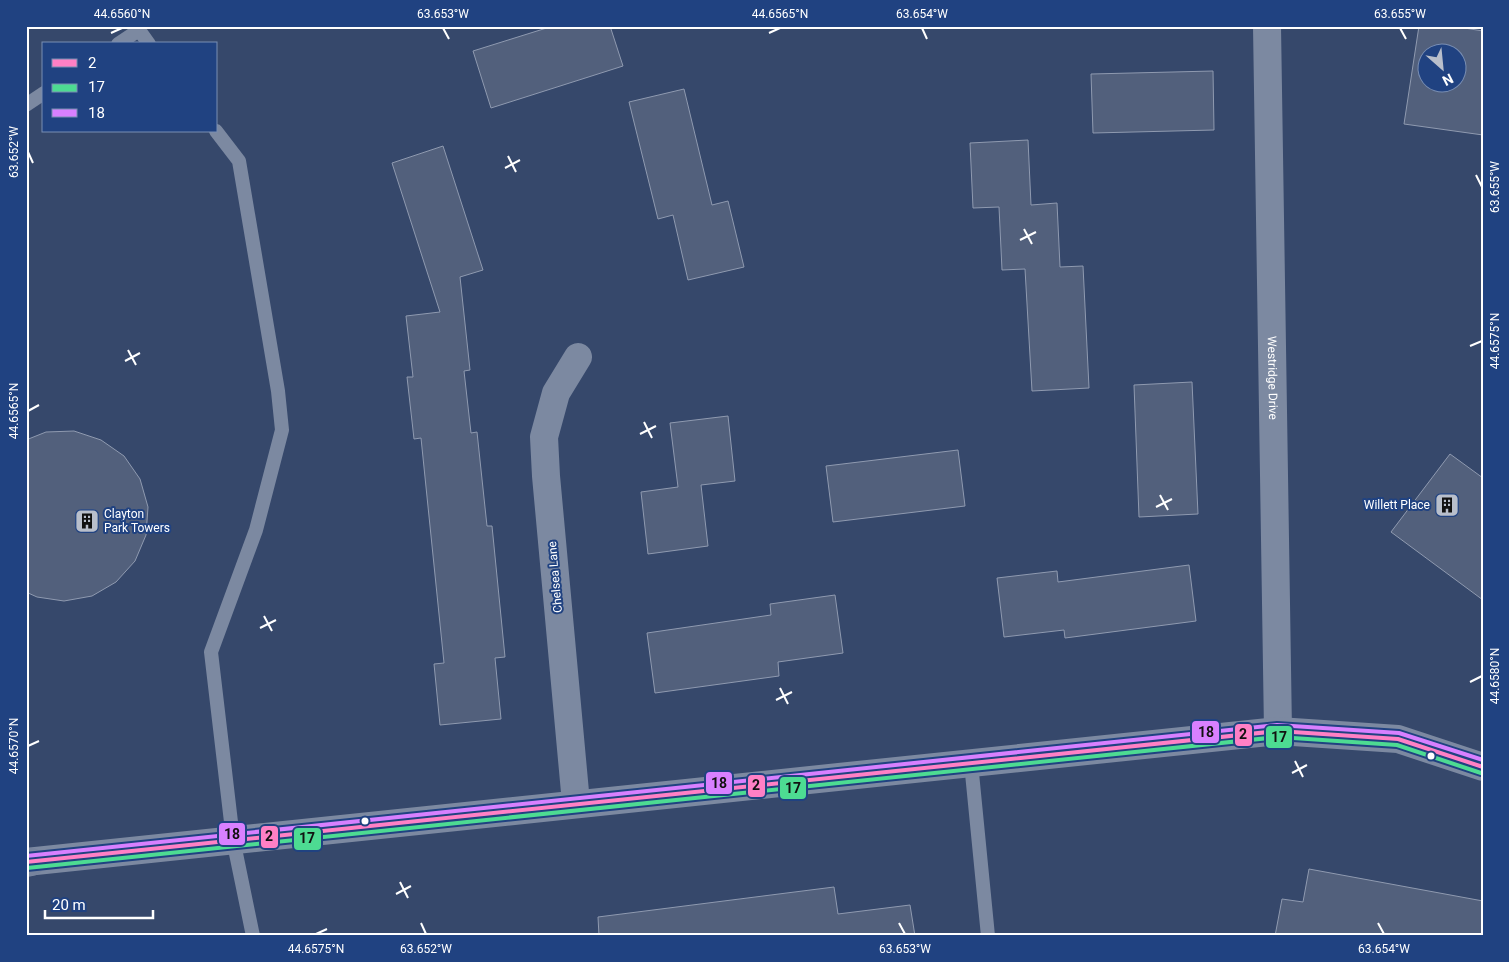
<svg xmlns="http://www.w3.org/2000/svg" width="1509" height="962" font-family="Roboto,sans-serif">
<style>
.building{fill:#52607c;stroke:#8f9ab0;fill-rule:evenodd}
.lines{fill:none;stroke-linecap:round;stroke-linejoin:round}
.service{stroke:#7c89a1;stroke-width:14}
.minor{stroke:#7c89a1;stroke-width:28}
.tertiary{stroke:#7c89a1;stroke-width:28}
.secondary{stroke:#77849d;stroke-width:28}
.bus-1-casing{stroke:#204281;stroke-width:8}
.bus-2-casing{stroke:#204281;stroke-width:8}
.bus-3-casing{stroke:#204281;stroke-width:8}
.bus-1{stroke:#ff80c5;stroke-width:4}
.bus-2{stroke:#4ddb92;stroke-width:4}
.bus-3{stroke:#d880ff;stroke-width:4}
.ticks{fill:none;stroke:#fff;stroke-width:2}
.bus-dot{fill:#fff;stroke:#204281;stroke-width:2}
.labels{text-anchor:middle;dominant-baseline:central;stroke-width:4;stroke-linejoin:round;paint-order:stroke}
.street-label{font-size:12px;fill:#fff;stroke:#204281}
.poi-label{font-size:12px;fill:#fff;stroke:#204281;text-anchor:end}
.line-badge{stroke:#204281;stroke-width:2}
.pale-badge-label{font-size:14px;text-anchor:middle;font-weight:bold;fill:#111}
.neatline{fill:none;stroke:#fff;stroke-width:2}
.ticks-label{font-size:12px;text-anchor:middle;fill:#fff}
</style>
<rect width="100%" height="100%" fill="#36486b"/>
<!-- building -->
<g class="building">
<polygon points="553,26 610,26 623,66 491,108 473,51"/>
<path d="M1419 26H1452L1483 31V135L1404 124ZM1426 52H1456V82H1426Z"/>
<polygon points="1213,71 1214,130 1093,133 1091,74"/>
<polygon points="684,89 712,205 728,201 744,267 688,280 673,215 658,219 629,102"/>
<polygon points="1028,140 1031,205 1057,203 1060,267 1083,266 1089,388 1032,391 1025,269 1002,270 999,207 973,208 970,143"/>
<polygon points="443,146 483,270 460,277 470,370 464,371 471,433 477,432 487,526 492,526 505,657 495,658 501,719 440,725 434,664 444,663 421,438 414,439 407,377 413,377 406,316 440,312 392,163"/>
<polygon points="1192,382 1198,514 1139,517 1134,385"/>
<polygon points="728,416 735,481 701,485 708,546 648,554 641,492 678,487 670,423"/>
<polygon points="74,431 101,440 124,456 140,479 148,507 146,535 135,561 116,582 92,596 64,601 37,597 26,592 26,440 46,432"/>
<polygon points="958,450 965,506 833,522 826,466"/>
<polygon points="1450,454 1483,478 1483,600 1391,532"/>
<polygon points="1189,565 1196,621 1065,638 1064,630 1004,637 997,578 1057,571 1058,582"/>
<polygon points="835,595 843,653 778,662 779,676 655,693 647,633 771,615 770,604"/>
<polygon points="1309,869 1483,901 1483,936 1275,936 1282,899 1303,902"/>
<polygon points="834,887 838,914 910,905 915,936 599,936 598,917"/>
</g>
<g class="lines">
<!-- service -->
<g class="service">
<polyline points="118,44 139,30 149,44"/>
<polyline points="26,105 44,93"/>
<polyline points="216,131 239,161 278,391 282,430 256,530 211,652 233,839 253,936"/>
<polyline points="971,763 988,936"/>
</g>
<!-- minor -->
<g class="minor">
<path id="s1" d="M1267 26 1278 731"/>
<polyline points="576,803 546,476 544,437 556,393 578,357"/>
</g>
<!-- tertiary -->
<polyline class="tertiary" points="26,862 1278,731 1398,739 1483,767"/>
<!-- secondary -->
<polyline class="secondary" points="26,863 31,862"/>
<!-- bus-1 casing -->
<g class="bus-1-casing">
<polyline id="bus-1" points="26,862 1278,731 1398,739 1483,767"/>
</g>
<!-- bus-2 casing -->
<g class="bus-2-casing">
<polyline id="bus-2" points="27,868 1278,737 1397,745 1481,773"/>
</g>
<!-- bus-3 casing -->
<g class="bus-3-casing">
<polyline id="bus-3" points="26,856 1277,725 1399,733 1483,760"/>
</g>
<!-- bus-1 -->
<use href="#bus-1" class="bus-1"/>
<!-- bus-2 -->
<use href="#bus-2" class="bus-2"/>
<!-- bus-3 -->
<use href="#bus-3" class="bus-3"/>
</g>
<!-- ticks -->
<path class="ticks" d="M443 28 449 39M922 28 927 39M1400 28 1406 39M111 33 122 28M769 33 780 28M28 152 33 163M508 156 516 172M505 168 520 160M1476 175 1482 187M1024 229 1032 244M1020 240 1036 232M1470 346 1482 341M128 350 136 365M125 361 140 353M28 411 39 405M644 422 652 438M640 434 656 426M1160 495 1168 510M1156 507 1172 499M264 616 272 631M260 628 276 620M1470 682 1482 676M780 688 788 704M776 700 792 692M28 746 39 741M1295 761 1303 777M1292 773 1307 765M400 882 408 898M396 894 411 886M421 923 426 934M899 923 905 934M1378 923 1384 934M316 934 327 929"/>
<!-- icons -->
<defs>
<g id="building-square" transform="scale(1.25)"><rect x="-9" y="-9" width="18" height="18" rx="4" fill="#b9bfcb" stroke="#204281"/><path d="M-4-6H4V6H1V3H-1V6H-4ZM-2.5-4.3h1.7v1.8h-1.7ZM.8-4.3h1.7v1.8H.8ZM-2.5-1h1.7V.8h-1.7ZM.8-1h1.7V.8H.8Z" fill="#111"/></g>
</defs>
<g fill-rule="evenodd">
<use href="#building-square" x="1447" y="505"/>
<use href="#building-square" x="87" y="521"/>
</g>
<!-- markers -->
<g class="bus-dot">
<circle cx="1431" cy="756" r="4.5"/>
<circle cx="365" cy="821" r="4.5"/>
</g>
<g class="labels">
<!-- street labels -->
<g class="street-label">
<text stroke="none"><textPath href="#s1" startOffset="352">Westridge Drive</textPath></text>
<text transform="translate(555 577) rotate(-95)">Chelsea Lane</text>
</g>
<!-- poi labels -->
<g class="poi-label">
<text x="1430" y="505">Willett Place</text>
<text x="104" y="514" text-anchor="start">Clayton<tspan x="104" dy="14">Park Towers</tspan></text>
</g>
</g>
<g class="line-badge">
<rect x="1191" y="720" width="29" height="24" rx="5" fill="#d880ff"/>
<rect x="1234" y="723" width="19" height="24" rx="5" fill="#ff80c5"/>
<rect x="1265" y="725" width="28" height="24" rx="5" fill="#4ddb92"/>
<rect x="705" y="771" width="28" height="24" rx="5" fill="#d880ff"/>
<rect x="747" y="774" width="19" height="24" rx="5" fill="#ff80c5"/>
<rect x="779" y="776" width="28" height="24" rx="5" fill="#4ddb92"/>
<rect x="218" y="822" width="28" height="24" rx="5" fill="#d880ff"/>
<rect x="260" y="825" width="19" height="24" rx="5" fill="#ff80c5"/>
<rect x="293" y="827" width="29" height="24" rx="5" fill="#4ddb92"/>
</g>
<g class="pale-badge-label">
<text x="1206" y="737">18</text>
<text x="1243" y="739">2</text>
<text x="1279" y="742">17</text>
<text x="719" y="788">18</text>
<text x="756" y="790">2</text>
<text x="793" y="793">17</text>
<text x="232" y="839">18</text>
<text x="269" y="841">2</text>
<text x="307" y="843">17</text>
</g>
<!-- border -->
<rect width="1509" height="962" fill="none" stroke="#204281" stroke-width="55"/>
<!-- legend -->
<rect x="42" y="42" width="175" height="90" fill="#204281" stroke="#798eb3"/>
<rect x="52" y="59" width="25" height="8" fill="#ff80c5" stroke="#798eb3"/>
<text x="88" y="68" font-size="15" fill="#ffffff">2</text>
<rect x="52" y="84" width="25" height="8" fill="#4ddb92" stroke="#798eb3"/>
<text x="88" y="92" font-size="15" fill="#ffffff">17</text>
<rect x="52" y="109" width="25" height="8" fill="#d880ff" stroke="#798eb3"/>
<text x="88" y="118" font-size="15" fill="#ffffff">18</text>
<!-- north arrow -->
<g transform="translate(1442 68) rotate(153)"><circle r="24" fill="#204281" stroke="#798eb3"/>
<path d="M0-4L9 19L0 12L-9 19Z" fill="#b9bfcb"/>
<text y="-8" font-size="14" font-weight="bold" text-anchor="middle" fill="#ffffff">N</text>
</g>
<!-- scale -->
<path d="M45 910v8h108v-8" fill="none" stroke="#ffffff" stroke-width="2.5"/>
<text x="52" y="910" font-size="15" fill="#ffffff" stroke="#204281" stroke-width="4" paint-order="stroke">20 m</text>
<rect x="28" y="28" width="1454" height="906" class="neatline"/>
<g class="ticks-label">
<text x="122" y="18">44.6560°N</text>
<text x="443" y="18">63.653°W</text>
<text x="780" y="18">44.6565°N</text>
<text x="922" y="18">63.654°W</text>
<text x="1400" y="18">63.655°W</text>
<text transform="translate(14 152) rotate(-90)" y="4">63.652°W</text>
<text transform="translate(1495 187) rotate(-90)" y="4">63.655°W</text>
<text transform="translate(1495 341) rotate(-90)" y="4">44.6575°N</text>
<text transform="translate(14 411) rotate(-90)" y="4">44.6565°N</text>
<text transform="translate(1495 676) rotate(-90)" y="4">44.6580°N</text>
<text transform="translate(14 746) rotate(-90)" y="4">44.6570°N</text>
<text x="316" y="953">44.6575°N</text>
<text x="426" y="953">63.652°W</text>
<text x="905" y="953">63.653°W</text>
<text x="1384" y="953">63.654°W</text>
</g>
</svg>
